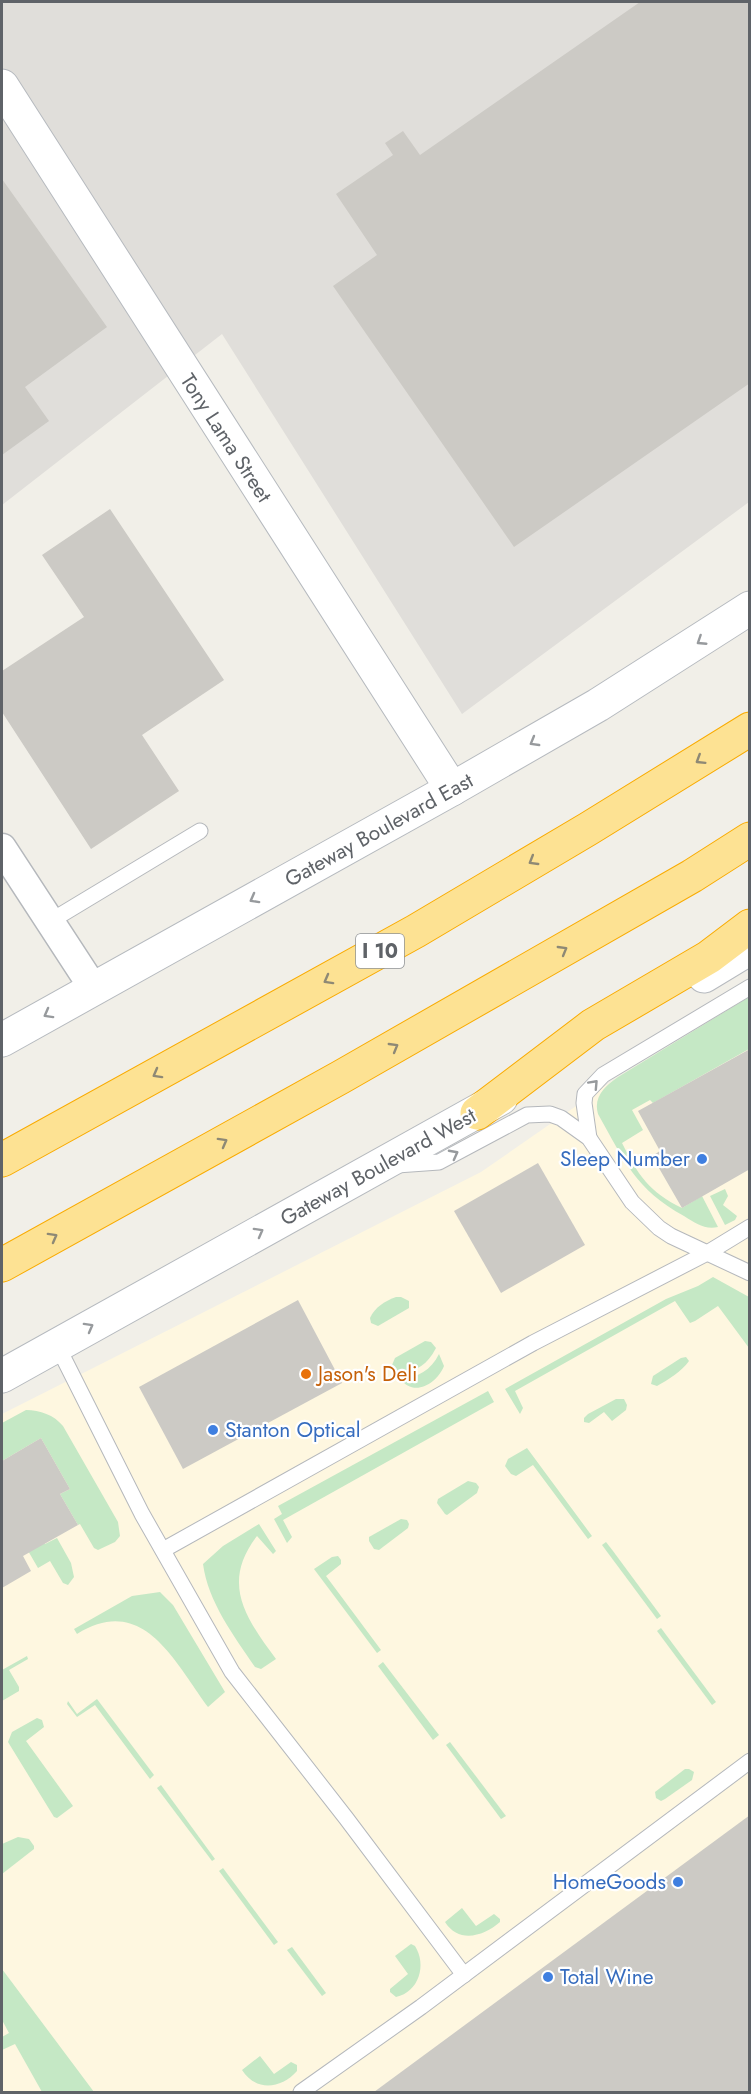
<svg xmlns="http://www.w3.org/2000/svg" width="751" height="2094" font-family="Jost,sans-serif">
<style>
.commercial{fill:#fef7e0}
.industrial{fill:#e0deda}
.green{fill:#c5e8c5}
.building{fill:#cccac5}
.lines{fill:none;stroke-linecap:round;stroke-linejoin:round}
.lane-casing{stroke:#b5b8bc;stroke-width:17}
.street-casing{stroke:#b5b8bc;stroke-width:31}
.secondary-casing{stroke:#b6babf;stroke-width:35}
.highway-casing{stroke:#f9ab00;stroke-width:35}
.lane{stroke:#fff;stroke-width:15}
.street{stroke:#fff;stroke-width:28}
.secondary{stroke:#fff;stroke-width:33}
.highway{stroke:#fde293;stroke-width:33}
.oneway{stroke:#979a9d}
.oneway2{stroke:#8e8975}
.shop-dot{fill:#3f7fe0;stroke:#fff;stroke-width:2}
.food-dot{fill:#e8710a;stroke:#fff;stroke-width:2}
.labels{text-anchor:middle;dominant-baseline:central;stroke-width:4.5;stroke-linejoin:round;paint-order:stroke}
.shield{fill:#fff;stroke:#8f9295;stroke-width:1.5}
.shield-label{font-size:20px;font-weight:bold;fill:#5f6368}
.street-label{font-size:21px;fill:#5f6368;stroke:#fff}
.shop-label{font-size:21px;fill:#366cbe;stroke:#fff;text-anchor:end}
.food-label{font-size:21px;fill:#c56008;stroke:#fff;text-anchor:start}
</style>
<rect width="100%" height="100%" fill="#f1efe8"/>
<!-- commercial -->
<polygon class="commercial" points="749,997 749,2092 2,2092 2,1414 481,1172 618,1077"/>
<!-- industrial -->
<polygon class="industrial" points="2,2 749,2 749,502 462,714 222,334 2,505"/>
<!-- green -->
<g class="green">
<path d="M749 997V1049L653 1103 650 1100 632 1110 643 1130 622 1143C638 1175 649 1192 682 1208L702 1196 718 1227C705 1230 695 1223 684 1216 635 1189 624 1160 598 1114 593 1097 605 1086 618 1077Z"/>
<polygon points="725,1189 728,1196 723,1205 737,1216 735,1220 725,1225 710,1196"/>
<polygon points="713,1277 749,1297 749,1348 718,1306 695,1321 690,1323 675,1301 515,1391 523,1408 520,1414 505,1389 666,1299 698,1286"/>
<path d="M396 1297H401L409 1301V1308L378 1326 371 1323 370 1318C375 1307 385 1301 396 1297Z"/>
<path d="M425 1341 431 1342 436 1348C427 1365 416 1373 396 1372L392 1365 395 1358Z"/>
<path d="M439 1354 444 1366C437 1384 413 1398 400 1378 418 1378 431 1370 439 1354Z"/>
<path d="M686 1357 689 1361C682 1371 668 1380 657 1386L651 1384 653 1376 681 1358Z"/>
<polygon points="488,1391 494,1402 283,1520 292,1537 287,1543 274,1519 282,1514 278,1506"/>
<polygon points="616,1399 624,1399 627,1405 626,1410 612,1421 604,1412 589,1423 584,1422 584,1418 588,1414"/>
<path d="M26 1410C40 1410 54 1415 63 1426L118 1522 120 1536 115 1542 98 1550 94 1548 80 1524 78 1525 60 1494 70 1489 41 1438 2 1461V1423Z"/>
<polygon points="527,1448 592,1536 588,1539 533,1465 516,1476 511,1474 505,1466 508,1459"/>
<polygon points="468,1481 476,1483 479,1487 477,1493 447,1515 445,1514 437,1503 438,1499"/>
<polygon points="401,1519 407,1520 409,1524 408,1528 379,1550 374,1549 369,1541 369,1537"/>
<path d="M259 1524 276 1551 273 1554 257 1536C221 1583 245 1617 276 1659L261 1669 255 1667C234 1636 208 1602 203 1564L223 1546Z"/>
<polygon points="57,1538 71,1563 74,1577 68,1585 63,1583 50,1561 38,1568 27,1549 43,1541 45,1544"/>
<polygon points="606,1542 613,1551 661,1616 657,1619 602,1545"/>
<polygon points="338,1556 341,1560 341,1564 326,1576 381,1650 377,1653 314,1569 332,1557"/>
<path d="M160 1592 173 1605 225 1692 208 1707C174 1661 143 1593 77 1634L74 1629 132 1596Z"/>
<polygon points="661,1628 716,1702 712,1705 657,1631"/>
<polygon points="27,1656 28,1659 9,1670 19,1687 19,1691 2,1701 2,1670"/>
<polygon points="383,1662 439,1735 433,1740 378,1666"/>
<polygon points="97,1699 154,1775 150,1779 95,1705 77,1717 67,1704 68,1701 77,1714"/>
<polygon points="37,1718 42,1720 44,1727 26,1741 73,1806 57,1818 54,1817 8,1742 12,1732"/>
<polygon points="450,1742 506,1816 501,1819 446,1745"/>
<polygon points="685,1769 689,1769 694,1772 692,1780 665,1799 661,1801 656,1798 655,1792"/>
<polygon points="161,1785 215,1859 212,1861 157,1788"/>
<polygon points="18,1837 29,1839 34,1846 34,1849 2,1874 2,1844"/>
<polygon points="223,1868 278,1942 274,1945 219,1871"/>
<path d="M462 1908 476 1926 494 1914 500 1919V1922C484 1936 459 1944 445 1922Z"/>
<path d="M411 1944 415 1946C427 1965 419 1992 396 1997L390 1992V1989L408 1974 395 1956Z"/>
<polygon points="292,1947 326,1993 322,1996 287,1950"/>
<polygon points="2,1969 94,2092 42,2092 15,2044 2,2050 2,2037 9,2033 2,2020"/>
<path d="M260 2056 274 2074 291 2062 297 2065V2071C281 2089 256 2092 242 2070Z"/>
</g>
<!-- building -->
<g class="building">
<polygon points="640,2 750,2 750,383 514,547 333,286 377,255 336,194 393,155 385,143 403,131 420,155"/>
<polygon points="2,179 107,327 25,387 49,421 2,455"/>
<polygon points="110,509 224,680 142,735 179,791 91,849 2,712 2,671 84,617 42,555"/>
<polygon points="750,1049 750,1169 682,1208 652,1156 660,1151 638,1111"/>
<polygon points="538,1163 585,1245 501,1293 454,1211"/>
<polygon points="298,1300 342,1383 183,1469 139,1387"/>
<polygon points="41,1438 70,1489 60,1494 78,1525 23,1556 31,1571 2,1588 2,1461"/>
<polygon points="750,1815 750,2092 374,2092"/>
</g>
<g class="lines">
<!-- lane casing -->
<g class="lane-casing">
<g id="lane">
<polyline points="49,922 200,831"/>
<polyline points="589,1138 584,1103 585,1094 603,1075 750,987"/>
<polyline points="397,1165 439,1162 527,1115 550,1114 561,1118 589,1138 632,1202 659,1228 671,1236 750,1273"/>
<polyline points="57,1345 142,1514 232,1672 346,1818 464,1975"/>
<polyline points="163,1550 533,1343 709,1252 750,1227"/>
<polyline points="301,2092 421,2007 750,1761"/>
</g>
</g>
<!-- street casing -->
<g class="street-casing">
<polyline id="street" points="2,848 94,989"/>
</g>
<!-- secondary casing -->
<g class="secondary-casing">
<g id="secondary">
<polyline points="2,86 452,789"/>
<polyline points="704,976 750,948"/>
<polyline points="2,1040 452,789 598,705 750,608"/>
<polyline points="2,1376 501,1098"/>
</g>
</g>
<!-- highway casing -->
<g class="highway-casing">
<g id="highway">
<polyline points="477,1113 593,1025 709,957 750,926"/>
<polyline points="2,1160 416,931 588,829 750,729"/>
<polyline points="2,1265 341,1077 692,876 750,839"/>
</g>
</g>
<!-- lane -->
<use href="#lane" class="lane"/>
<!-- street -->
<use href="#street" class="street"/>
<!-- secondary -->
<use href="#secondary" class="secondary"/>
<!-- highway -->
<use href="#highway" class="highway"/>
</g>
<!-- one-way arrows -->
<defs><path id="oneway-chevron" d="M-2-3.5L2.5 0L-2 3.5" fill="none" stroke-width="1.6" stroke-linecap="round" stroke-linejoin="round" transform="scale(1.5)"/></defs>
<g class="oneway">
<use href="#oneway-chevron" transform="translate(701 641) rotate(147)"/>
<use href="#oneway-chevron" transform="translate(534 742) rotate(150)"/>
<use href="#oneway-chevron" transform="translate(254 899) rotate(151)"/>
<use href="#oneway-chevron" transform="translate(48 1014) rotate(151)"/>
<use href="#oneway-chevron" transform="translate(594 1084) rotate(-47)"/>
<use href="#oneway-chevron" transform="translate(454 1154) rotate(-28)"/>
<use href="#oneway-chevron" transform="translate(259 1232) rotate(-29)"/>
<use href="#oneway-chevron" transform="translate(89 1327) rotate(-29)"/>
</g>
<g class="oneway2">
<use href="#oneway-chevron" transform="translate(700 760) rotate(148)"/>
<use href="#oneway-chevron" transform="translate(533 861) rotate(149)"/>
<use href="#oneway-chevron" transform="translate(563 950) rotate(-30)"/>
<use href="#oneway-chevron" transform="translate(328 980) rotate(151)"/>
<use href="#oneway-chevron" transform="translate(394 1047) rotate(-30)"/>
<use href="#oneway-chevron" transform="translate(157 1074) rotate(151)"/>
<use href="#oneway-chevron" transform="translate(223 1142) rotate(-29)"/>
<use href="#oneway-chevron" transform="translate(53 1237) rotate(-29)"/>
</g>
<!-- markers -->
<g class="shop-dot">
<circle cx="702" cy="1159" r="6"/>
<circle cx="213" cy="1430" r="6"/>
<circle cx="678" cy="1882" r="6"/>
<circle cx="548" cy="1977" r="6"/>
</g>
<circle class="food-dot" cx="306" cy="1374" r="6"/>
<g class="labels">
<!-- shield labels -->
<rect class="shield" x="356" y="934" width="48" height="34" rx="4.5"/>
<g class="shield-label">
<text x="380" y="951">I 10</text>
</g>
<!-- street labels -->
<g class="street-label">
<text transform="translate(226 438) rotate(57)">Tony Lama Street</text>
<text transform="translate(379 830) rotate(-29)">Gateway Boulevard East</text>
<text transform="translate(378 1167) rotate(-29)">Gateway Boulevard West</text>
</g>
<!-- shop labels -->
<g class="shop-label">
<text x="690" y="1159">Sleep Number</text>
<text x="225" y="1430" text-anchor="start">Stanton Optical</text>
<text x="666" y="1882">HomeGoods</text>
<text x="560" y="1977" text-anchor="start">Total Wine</text>
</g>
<!-- food labels -->
<g class="food-label">
<text x="318" y="1374">Jason's Deli</text>
</g>
</g>
<!-- border -->
<rect width="751" height="2094" fill="none" stroke="#5f6368" stroke-width="6"/>
</svg>
